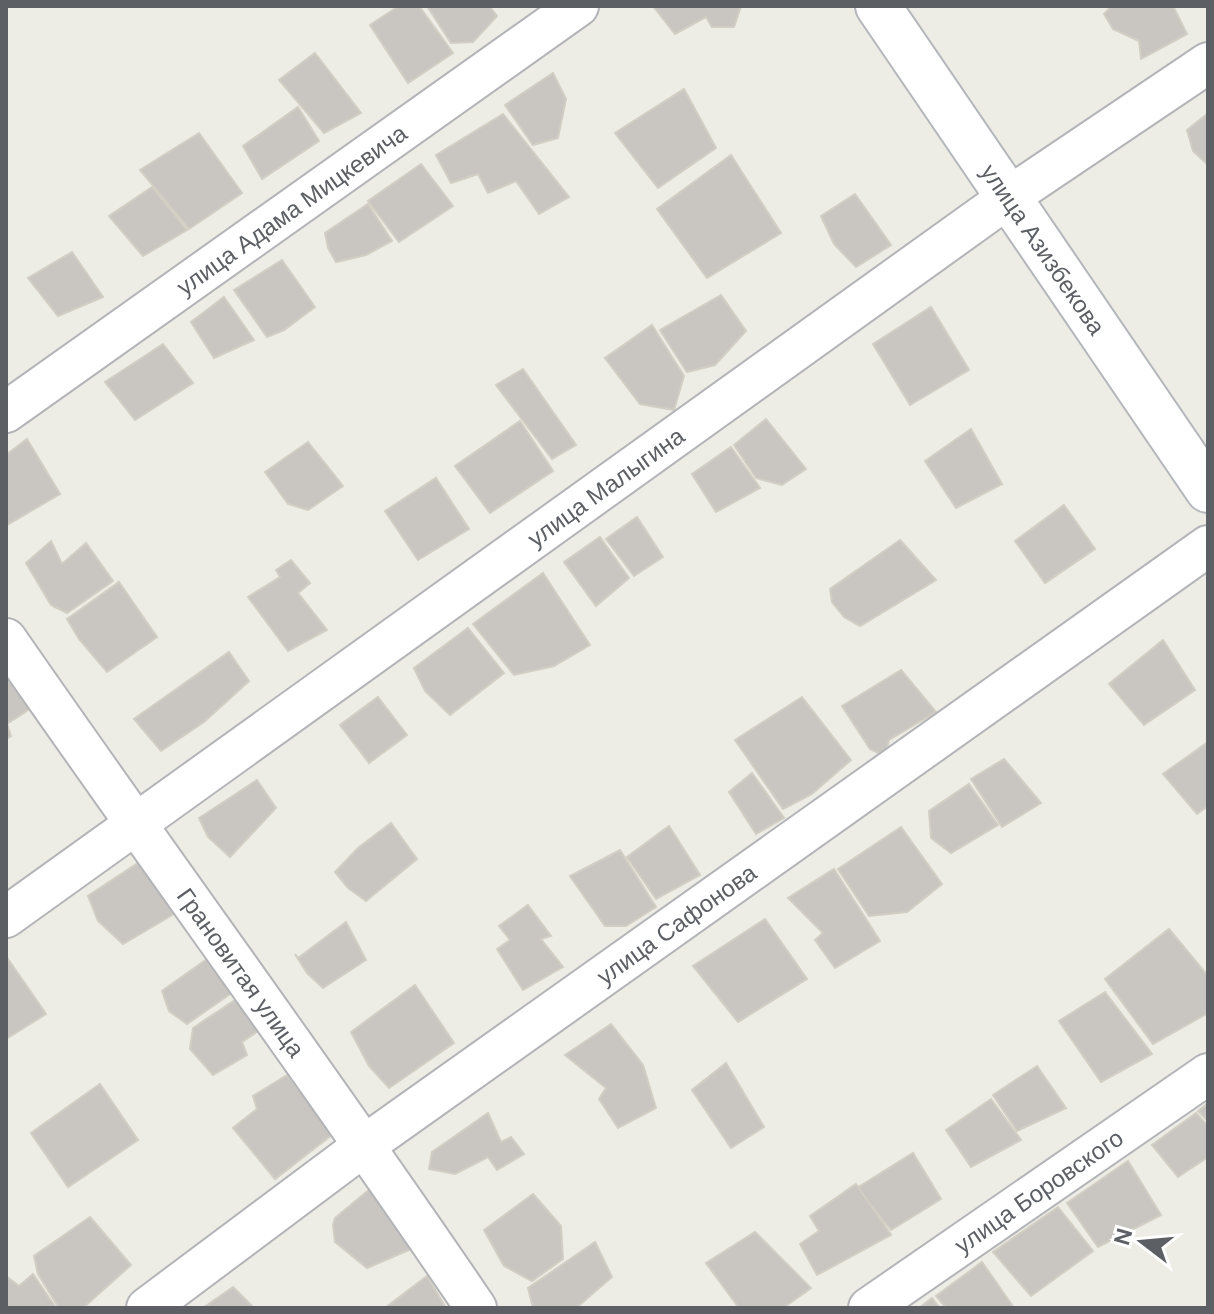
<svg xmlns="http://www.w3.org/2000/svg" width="1214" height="1314" font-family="'DM Sans',sans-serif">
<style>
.building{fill:#c9c6c2;stroke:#d2cec3;stroke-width:2}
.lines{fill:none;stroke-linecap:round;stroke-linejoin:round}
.street-casing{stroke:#b2b4b8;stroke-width:44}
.secondary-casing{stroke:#b3b6bb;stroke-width:48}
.street{stroke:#fff;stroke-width:40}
.secondary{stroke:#fff;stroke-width:44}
.labels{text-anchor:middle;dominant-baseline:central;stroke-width:7;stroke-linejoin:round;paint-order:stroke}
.street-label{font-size:24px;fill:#5c5f64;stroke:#fff}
</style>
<rect width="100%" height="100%" fill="#edece5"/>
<!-- building -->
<g class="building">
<polygon points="399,6 419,6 453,53 408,83 370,25"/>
<polygon points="427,6 489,6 497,16 473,42 451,43"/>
<polygon points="653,6 741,6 734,27 712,27 706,17 675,34"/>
<polygon points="1112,6 1173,6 1187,34 1141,59 1139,41 1113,29 1104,14"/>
<polygon points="315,53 361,113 324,133 279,80"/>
<polygon points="553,73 566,99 558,138 533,145 505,105"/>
<polygon points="684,89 716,148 658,188 615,133"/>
<polygon points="298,107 319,141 262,179 243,146"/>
<polygon points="1208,113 1208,165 1193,151 1187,130"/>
<polygon points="503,114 569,197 539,214 516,181 488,193 478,174 451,183 436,155"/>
<polygon points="199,133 242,193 189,229 140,170"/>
<polygon points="731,155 781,233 707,278 657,209"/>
<polygon points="421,164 453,206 399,242 368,201"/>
<polygon points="152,187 187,230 143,256 109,216"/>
<polygon points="855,194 891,245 856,267 834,244 821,216"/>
<polygon points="368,204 392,241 366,255 336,262 328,248 325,233"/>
<polygon points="72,252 103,297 58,316 28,278"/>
<polygon points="282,260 315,307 284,330 267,337 234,290"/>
<polygon points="721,295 746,331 715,365 687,372 660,330"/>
<polygon points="224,297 254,340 214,358 191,322"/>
<polygon points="931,307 969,370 910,405 873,344"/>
<polygon points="652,325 684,376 674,410 640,404 605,358"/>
<polygon points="163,344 193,383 135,420 105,382"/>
<polygon points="523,369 576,445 552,459 496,385"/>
<polygon points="766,419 806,469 782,485 756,478 734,445"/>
<polygon points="520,421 553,471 490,513 455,466"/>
<polygon points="971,429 1002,484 956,508 925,461"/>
<polygon points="27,439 60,494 7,525 6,455"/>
<polygon points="308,442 343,486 308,510 288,504 265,472"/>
<polygon points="731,447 760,488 716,512 692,474"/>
<polygon points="436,478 469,529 418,560 385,511"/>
<polygon points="1064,505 1095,549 1045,583 1015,541"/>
<polygon points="637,517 663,557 634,576 606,539"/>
<polygon points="600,537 629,578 596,606 564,562"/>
<polygon points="900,540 936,580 860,626 844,617 832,602 830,589"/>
<polygon points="51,541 62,564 86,543 113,581 67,613 51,605 26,563"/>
<polygon points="291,560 310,583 298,593 327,630 288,651 248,597 280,577 276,570"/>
<polygon points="543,573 590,645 554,666 514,675 473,624"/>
<polygon points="119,582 157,637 107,672 79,639 67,619"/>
<polygon points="468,628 504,673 450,715 425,691 414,668"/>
<polygon points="1163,640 1195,690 1144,725 1109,684"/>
<polygon points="229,652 249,681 204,722 161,751 134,719"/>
<polygon points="901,670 936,712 889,740 885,756 870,749 842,706"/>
<polygon points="6,677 31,708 7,724 11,736 6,739"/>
<polygon points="378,697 407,735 369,763 340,725"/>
<polygon points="802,697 851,760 812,794 783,809 735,740"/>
<polygon points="1208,742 1208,806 1197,814 1163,774"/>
<polygon points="1004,759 1041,803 1002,827 971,779"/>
<polygon points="752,773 784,818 756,834 729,792"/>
<polygon points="257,780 276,808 230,857 208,837 199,818"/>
<polygon points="969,784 998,825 951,853 931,838 929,811"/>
<polygon points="391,823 417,859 366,901 348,888 335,872 358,848"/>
<polygon points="669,826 700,875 656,899 627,857"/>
<polygon points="901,827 942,884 907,912 869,916 838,869"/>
<polygon points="620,850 656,907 626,926 605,926 570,876"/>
<polygon points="141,861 174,914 123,944 98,921 88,896"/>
<polygon points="834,869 880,941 835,968 815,940 823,933 788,898"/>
<polygon points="528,905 551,936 541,939 563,967 523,990 497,949 510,940 499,926"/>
<polygon points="765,919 807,979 738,1022 693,966"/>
<polygon points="346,922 366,960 323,988 307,973 295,954 298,958"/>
<polygon points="1169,929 1208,976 1208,1013 1153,1044 1105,979"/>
<polygon points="6,956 46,1014 6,1039"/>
<polygon points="210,957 233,992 187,1024 169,1011 162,991"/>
<polygon points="415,985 454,1043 389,1088 369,1066 351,1032"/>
<polygon points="1105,992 1152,1054 1101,1082 1059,1021"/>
<polygon points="238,998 261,1029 242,1042 247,1055 213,1075 190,1049 193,1028"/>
<polygon points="611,1024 643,1065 656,1108 618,1128 599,1099 606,1088 565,1055"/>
<polygon points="726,1063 764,1127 731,1148 692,1090"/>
<polygon points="1037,1066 1066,1108 1017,1131 993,1095"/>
<polygon points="287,1075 333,1134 275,1179 233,1128 257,1109 253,1096"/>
<polygon points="100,1084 138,1140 68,1187 31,1133"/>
<polygon points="991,1099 1021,1140 971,1167 946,1130"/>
<polygon points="1208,1103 1208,1121 1198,1111"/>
<polygon points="488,1113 501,1142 511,1137 524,1154 497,1170 488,1157 455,1174 429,1169 432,1152"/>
<polygon points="1196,1113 1208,1126 1208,1157 1178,1177 1152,1145"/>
<polygon points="913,1153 941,1199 891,1230 857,1188"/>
<polygon points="1128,1161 1161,1215 1098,1247 1067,1203"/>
<polygon points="856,1184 891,1235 817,1275 800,1244 819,1231 810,1216"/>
<polygon points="370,1189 411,1249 367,1268 335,1242 333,1225 335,1218"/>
<polygon points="533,1194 561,1226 563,1259 532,1281 504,1266 484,1230"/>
<polygon points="1058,1207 1093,1251 1031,1296 993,1252"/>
<polygon points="90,1217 131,1265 83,1308 59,1308 38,1274 34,1256"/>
<polygon points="755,1232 811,1288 783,1308 739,1308 706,1263"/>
<polygon points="595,1242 612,1277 576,1308 533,1308 528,1288"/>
<polygon points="982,1262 1014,1308 946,1308 936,1296"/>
<polygon points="33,1274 56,1308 6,1308 6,1276 19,1286"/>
<polygon points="427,1276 446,1308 385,1308"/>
<polygon points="233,1287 254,1308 203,1308"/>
<polygon points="932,1298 940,1308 919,1308"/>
</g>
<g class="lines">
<!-- street casing -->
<g class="street-casing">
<g id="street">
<path id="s1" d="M6 412 578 6"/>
<path id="s2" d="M6 639C161 863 323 1082 476 1308"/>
<path id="s3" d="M6 917 1009 197 1208 63"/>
<path id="s4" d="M147 1308 365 1145 1208 546"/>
<path id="s5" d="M869 1308 1208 1074"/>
</g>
</g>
<!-- secondary casing -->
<g class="secondary-casing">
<g id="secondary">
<path id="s6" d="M878 6 1208 490"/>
</g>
</g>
<!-- street -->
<use href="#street" class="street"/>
<!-- secondary -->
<use href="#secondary" class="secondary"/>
</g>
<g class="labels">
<!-- street labels -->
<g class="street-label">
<text stroke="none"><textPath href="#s1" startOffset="350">улица Адама Мицкевича</textPath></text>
<text stroke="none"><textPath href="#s6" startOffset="294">улица Азизбекова</textPath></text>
<text stroke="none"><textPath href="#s3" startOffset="738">улица Малыгина</textPath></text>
<text stroke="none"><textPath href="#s4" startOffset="654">улица Сафонова</textPath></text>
<text stroke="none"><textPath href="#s2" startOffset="408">Грановитая улица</textPath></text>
<text stroke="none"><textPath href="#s5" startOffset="206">улица Боровского</textPath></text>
</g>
</g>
<!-- border -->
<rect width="1214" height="1314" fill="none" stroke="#5c5f64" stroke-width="16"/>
<!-- north arrow -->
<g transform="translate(1142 1242) rotate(286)" stroke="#ffffff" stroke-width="6" paint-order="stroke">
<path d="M0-6L14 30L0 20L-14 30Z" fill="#5c5f64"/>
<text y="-12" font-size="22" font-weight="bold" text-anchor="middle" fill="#5c5f64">N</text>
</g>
</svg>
